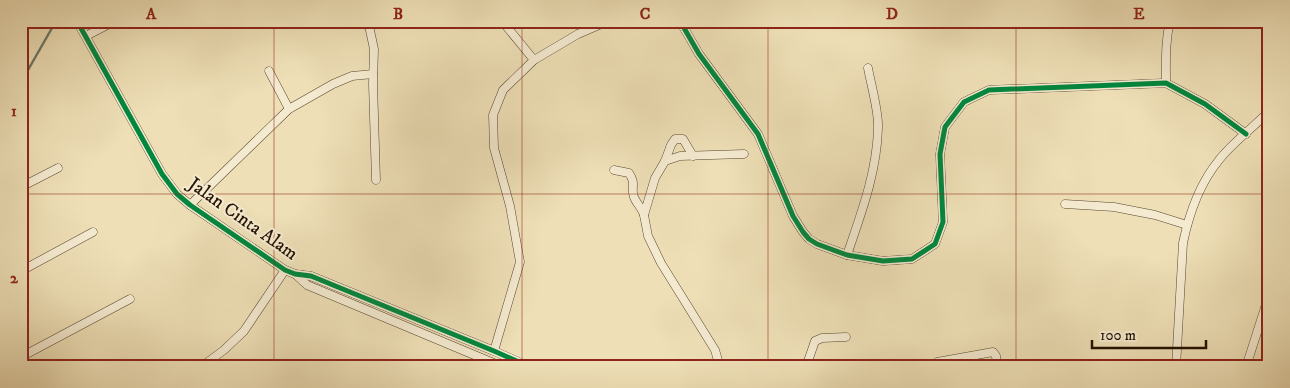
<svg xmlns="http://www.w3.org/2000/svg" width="1290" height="388" font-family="'IM FELL DW Pica',serif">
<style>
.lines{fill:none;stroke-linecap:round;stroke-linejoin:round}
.stream{stroke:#6b7967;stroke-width:2.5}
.street-casing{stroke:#57462e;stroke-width:9}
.street{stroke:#f4ead0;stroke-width:8}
.cycleway-casing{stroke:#f4ead0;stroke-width:8}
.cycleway{stroke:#00873e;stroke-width:5}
.grid{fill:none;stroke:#8f2418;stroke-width:1;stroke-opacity:0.55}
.labels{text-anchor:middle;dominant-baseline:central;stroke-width:4;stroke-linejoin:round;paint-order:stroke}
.street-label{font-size:19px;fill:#251301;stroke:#f4ead0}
.neatline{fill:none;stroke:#8f2418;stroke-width:2}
.grid-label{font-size:16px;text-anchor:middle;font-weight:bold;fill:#8f2418}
</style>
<rect width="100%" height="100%" fill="#eedfb6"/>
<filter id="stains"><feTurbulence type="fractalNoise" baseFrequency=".004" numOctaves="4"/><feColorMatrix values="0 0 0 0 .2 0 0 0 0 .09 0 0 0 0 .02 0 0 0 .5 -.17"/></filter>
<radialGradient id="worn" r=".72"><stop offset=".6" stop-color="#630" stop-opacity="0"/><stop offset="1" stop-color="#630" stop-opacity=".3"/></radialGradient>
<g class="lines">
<!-- stream -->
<polyline class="stream" points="21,76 28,70 56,21"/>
<!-- street casing -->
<g class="street-casing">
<g id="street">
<polyline points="77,21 162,174 177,194 190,205 285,270 295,274 311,276 494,351 530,367"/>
<polyline points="368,21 374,49 373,84 376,180"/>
<polyline points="502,21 534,60"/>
<polyline points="680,21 699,54 758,134 793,216 803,232 809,239 817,244 847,255 883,261 912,259 935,244 943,222 940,154 945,127 964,102 989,90 1166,83 1205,104 1246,134"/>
<polyline points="86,36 115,21"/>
<polyline points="269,71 289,109"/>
<path d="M1166 83C1166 62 1165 42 1170 21"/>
<polyline points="21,105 22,104"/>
<polyline points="665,161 671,145 675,139 683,139 693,156"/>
<path d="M614 170 629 173C637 185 630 187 634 197 636 203 642 208 644 215"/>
<polyline points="21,187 58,168"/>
<polyline points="1065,204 1114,207 1155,215 1187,225"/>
<polyline points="190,205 289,109 333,84 352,76 373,74"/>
<path d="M847 255C861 214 877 172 878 128 879 112 871 85 868 68"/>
<polyline points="21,271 93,232"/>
<polyline points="295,274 307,285 503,367"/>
<polyline points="494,351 520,262 510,206 494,148 493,115 503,90 534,60 578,34 608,21"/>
<polyline points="21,357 130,299"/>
<polyline points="937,362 993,352 996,356 997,367"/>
<polyline points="164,367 165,366"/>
<polyline points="201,367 224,350 244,331 285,270"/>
<polyline points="720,367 715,350 661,263 648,236 644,215 655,178 665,161 680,156 744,154"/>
<polyline points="806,367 815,341 822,338 846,337"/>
<path d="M1176 367 1183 243C1189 214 1200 183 1219 160 1233 142 1253 128 1269 111"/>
<polyline points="1246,367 1269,295"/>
</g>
</g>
<!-- street -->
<use href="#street" class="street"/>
<!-- cycleway casing -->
<g class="cycleway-casing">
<g id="cycleway">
<polyline points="77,21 162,174 177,194 190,205 285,270 295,274 311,276 494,351 530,367"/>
<polyline points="680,21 699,54 758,134 793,216 803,232 809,239 817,244 847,255 883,261 912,259 935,244 943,222 940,154 945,127 964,102 989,90 1166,83 1205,104 1246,134"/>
</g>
</g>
<!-- cycleway -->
<use href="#cycleway" class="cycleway"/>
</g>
<!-- grid -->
<path class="grid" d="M274 21V367M522 21V367M768 21V367M1016 21V367M21 194H1269"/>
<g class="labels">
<!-- street labels -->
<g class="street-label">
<text transform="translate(243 219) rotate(35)">Jalan Cinta Alam</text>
</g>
</g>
<!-- margin -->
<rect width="1290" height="388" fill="none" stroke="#eedfb6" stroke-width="55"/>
<!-- scale -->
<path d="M1092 340v8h114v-8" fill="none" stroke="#251301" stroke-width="2.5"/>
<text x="1100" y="340" font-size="15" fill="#251301" stroke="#f4ead0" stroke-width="4" paint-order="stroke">100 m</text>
<rect x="28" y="28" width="1234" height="332" class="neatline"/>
<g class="grid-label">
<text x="151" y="19">A</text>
<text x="398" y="19">B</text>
<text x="645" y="19">C</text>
<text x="892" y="19">D</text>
<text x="1139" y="19">E</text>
<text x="14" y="116">1</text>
<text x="14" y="283">2</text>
</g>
<rect width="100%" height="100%" filter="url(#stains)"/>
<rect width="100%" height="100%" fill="url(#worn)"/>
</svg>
